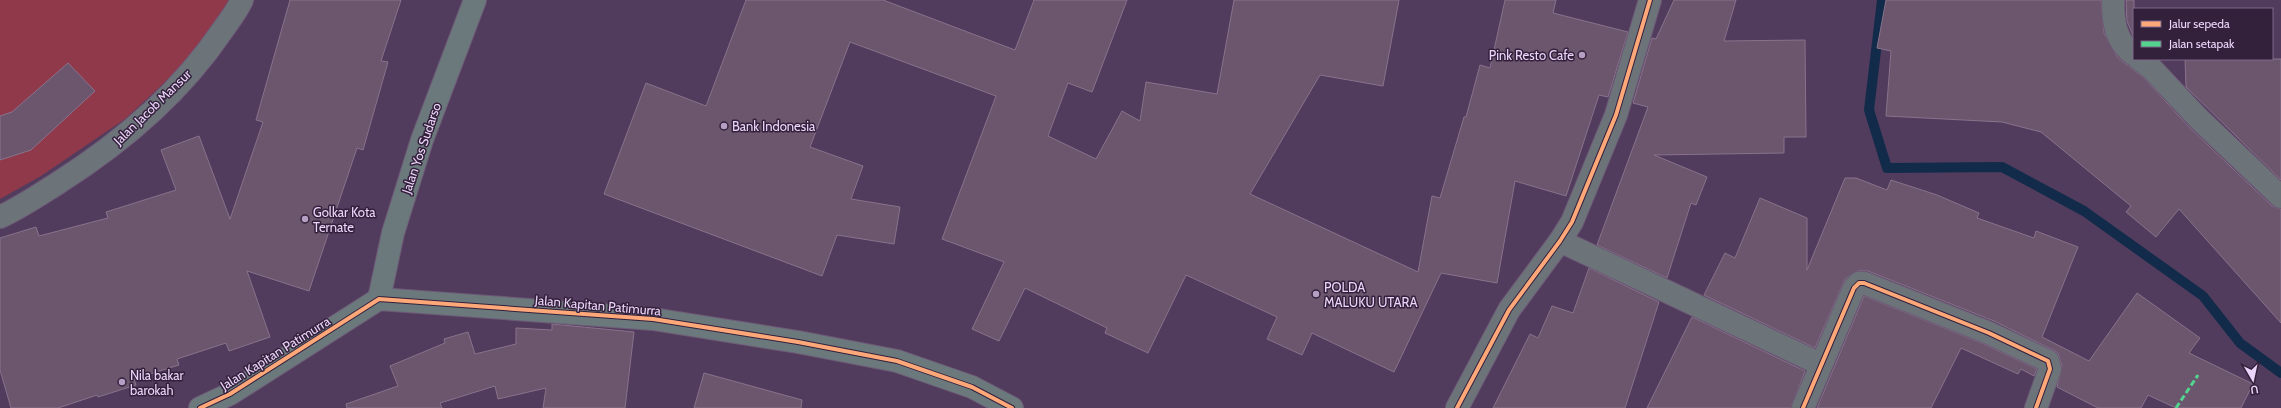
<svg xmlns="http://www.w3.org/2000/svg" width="2281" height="408" font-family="Cabin,sans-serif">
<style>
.green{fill:#8f394b}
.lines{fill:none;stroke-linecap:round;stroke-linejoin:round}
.stream{stroke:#132b4a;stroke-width:10}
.building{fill:#6b566e;stroke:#89728c}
.street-casing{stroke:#6d5a77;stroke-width:24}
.secondary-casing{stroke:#6d5a77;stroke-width:24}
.street{stroke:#6c747a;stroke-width:22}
.secondary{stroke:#6b787c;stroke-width:22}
.quiet{stroke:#53d58f;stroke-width:3;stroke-dasharray:6 3;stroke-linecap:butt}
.cycleway-casing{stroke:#33213c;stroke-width:6}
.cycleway{stroke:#fea87a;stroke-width:4}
.poi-dot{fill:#b69fc3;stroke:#33213c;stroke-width:1.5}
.labels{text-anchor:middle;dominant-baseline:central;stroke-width:3;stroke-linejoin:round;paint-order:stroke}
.poi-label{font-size:13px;fill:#ecd5fa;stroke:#33213c;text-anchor:start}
.street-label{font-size:13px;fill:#ecd5fa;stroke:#33213c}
</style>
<rect width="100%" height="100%" fill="#523c5d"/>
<!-- green -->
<polygon class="green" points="0,0 229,0 204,46 125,119 41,176 0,199"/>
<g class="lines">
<!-- stream -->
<polyline class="stream" points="1882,0 1869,110 1887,168 2002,167 2084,211 2203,296 2240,343 2281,373"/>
</g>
<!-- building -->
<g class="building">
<polygon points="290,0 401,0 381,61 388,62 363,150 357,148 309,291 247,271 270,337 229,351 226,343 177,359 179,365 134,379 136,385 98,397 97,395 58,408 11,408 0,370 0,238 36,227 39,236 108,218 106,212 176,190 161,150 199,136 230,219 263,122 256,120"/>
<polygon points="746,0 883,0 1015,50 1034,0 1127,0 1092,92 1068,83 1048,136 1096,159 1122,111 1140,121 1146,82 1217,94 1234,0 1399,0 1383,86 1320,75 1250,194 1418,272 1432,196 1440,198 1464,117 1466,117 1480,65 1490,68 1505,0 1556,0 1553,13 1628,32 1608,97 1599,95 1566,196 1515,181 1497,283 1441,273 1394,372 1312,333 1302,355 1267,339 1277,317 1186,275 1148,353 1105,333 1107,328 1025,288 999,341 972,329 1004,262 942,239 996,96 850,42 810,147 863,166 851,199 900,207 894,244 837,235 822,276 604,194 646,83 706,106"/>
<polygon points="1674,0 1736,0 1724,41 1805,40 1806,137 1784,137 1784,153 1654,155 1707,177 1696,205 1691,203 1667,278 1597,245 1648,107 1633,103 1652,38 1656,39"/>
<polygon points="1886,0 2101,0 2104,33 2118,58 2144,78 2189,127 2272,206 2281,209 2281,323 2179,209 2156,237 2126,212 2131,206 2041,132 2002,122 1886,116 1891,51 1877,48"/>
<polygon points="2126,0 2134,0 2134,38 2127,21"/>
<polygon points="2185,59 2281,59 2281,180 2186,87"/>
<polygon points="68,63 95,91 31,150 0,160 0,116 12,112"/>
<polygon points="1845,178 1856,178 1887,190 1891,180 1937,195 1979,213 1977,218 2034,238 2036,231 2078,247 2042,337 2089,361 2137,293 2200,338 2189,353 2253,384 2241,408 2176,408 2148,395 2141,408 2098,408 2057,387 2062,366 2058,353 2053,350 1994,321 1868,271 1858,271 1845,279 1815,348 1704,295 1725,253 1735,258 1760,198 1807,218 1807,270"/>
<polygon points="1589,268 1659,302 1625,408 1493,408 1530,334 1538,338 1552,306 1573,313"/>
<polygon points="1864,296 1984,344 2037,369 2034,376 2021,369 2018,374 1961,348 1931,408 1817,408"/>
<polygon points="1692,317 1805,371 1791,408 1647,408"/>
<polygon points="552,324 634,332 625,408 543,408 546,388 498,399 495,386 440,403 442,408 347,408 346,404 398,386 390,366 445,343 444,339 468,332 475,354 516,344 516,328 552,330"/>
<polygon points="704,373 802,400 801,408 694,408"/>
</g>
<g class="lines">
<!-- street casing -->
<g class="street-casing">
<g id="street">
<path d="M2113 0C2113 22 2115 41 2134 55"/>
<polyline points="2139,59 2152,69 2198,118 2281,197"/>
<path d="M0 217C20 208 39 195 58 183 121 143 180 93 222 31 229 21 237 11 242 0"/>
<polyline points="1560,241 1820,364"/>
<polyline points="1457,408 1509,310 1560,241 1572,222 1616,115 1650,0"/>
<polyline points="1803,408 1854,288 1859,283 1864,283 1989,333 2048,361 2050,369 2036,408"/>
</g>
</g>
<!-- secondary casing -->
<g class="secondary-casing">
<g id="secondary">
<polyline points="379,299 393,233 422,140 475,0"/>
<polyline points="200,408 230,394 379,299 653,319 798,342 897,361 972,387 1012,408"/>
</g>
</g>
<!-- street -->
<use href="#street" class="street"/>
<!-- secondary -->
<use href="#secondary" class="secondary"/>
<!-- quiet -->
<polyline class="quiet" points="2176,408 2198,375"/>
<!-- cycleway casing -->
<g class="cycleway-casing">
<g id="cycleway">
<polyline points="200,408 230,394 379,299 653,319 798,342 897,361 972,387 1012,408"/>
<polyline points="1457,408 1509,310 1560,241 1572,222 1616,115 1650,0"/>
<polyline points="1803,408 1854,288 1859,283 1864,283 1989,333 2048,361 2050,369 2036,408"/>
</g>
</g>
<!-- cycleway -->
<use href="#cycleway" class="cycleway"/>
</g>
<!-- markers -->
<g class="poi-dot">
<circle cx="1582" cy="55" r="4"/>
<circle cx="724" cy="126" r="4"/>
<circle cx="305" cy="219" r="4"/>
<circle cx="1316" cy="294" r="4"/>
<circle cx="122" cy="382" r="4"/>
</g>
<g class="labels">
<!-- poi labels -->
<g class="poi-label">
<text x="1574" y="55" text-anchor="end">Pink Resto Cafe</text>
<text x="732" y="126">Bank Indonesia</text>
<text x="313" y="212">Golkar Kota<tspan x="313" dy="15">Ternate</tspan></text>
<text x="1324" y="287">POLDA<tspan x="1324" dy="15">MALUKU UTARA</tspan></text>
<text x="130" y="375">Nila bakar<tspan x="130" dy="15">barokah</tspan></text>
</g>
<!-- street labels -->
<g class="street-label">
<text transform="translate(152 107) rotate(-44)">Jalan Jacob Mansur</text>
<text transform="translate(421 148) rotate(-71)">Jalan Yos Sudarso</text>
<text transform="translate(598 305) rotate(5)">Jalan Kapitan Patimurra</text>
<text transform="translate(275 353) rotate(-32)">Jalan Kapitan Patimurra</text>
</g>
</g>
<!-- legend -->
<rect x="2133" y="8" width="140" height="52" fill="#33213c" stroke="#7d6988"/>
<rect x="2141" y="21" width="20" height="6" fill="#fea87a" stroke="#7d6988"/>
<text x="2169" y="28" font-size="12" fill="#ecd5fa">Jalur sepeda</text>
<rect x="2141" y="41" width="20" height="6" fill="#53d58f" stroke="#7d6988"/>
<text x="2169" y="48" font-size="12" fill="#ecd5fa">Jalan setapak</text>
<!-- north arrow -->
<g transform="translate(2253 380) rotate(171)" stroke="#33213c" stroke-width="3" paint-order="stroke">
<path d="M0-3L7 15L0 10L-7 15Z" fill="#ecd5fa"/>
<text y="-6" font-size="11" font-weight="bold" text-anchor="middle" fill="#ecd5fa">U</text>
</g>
</svg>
